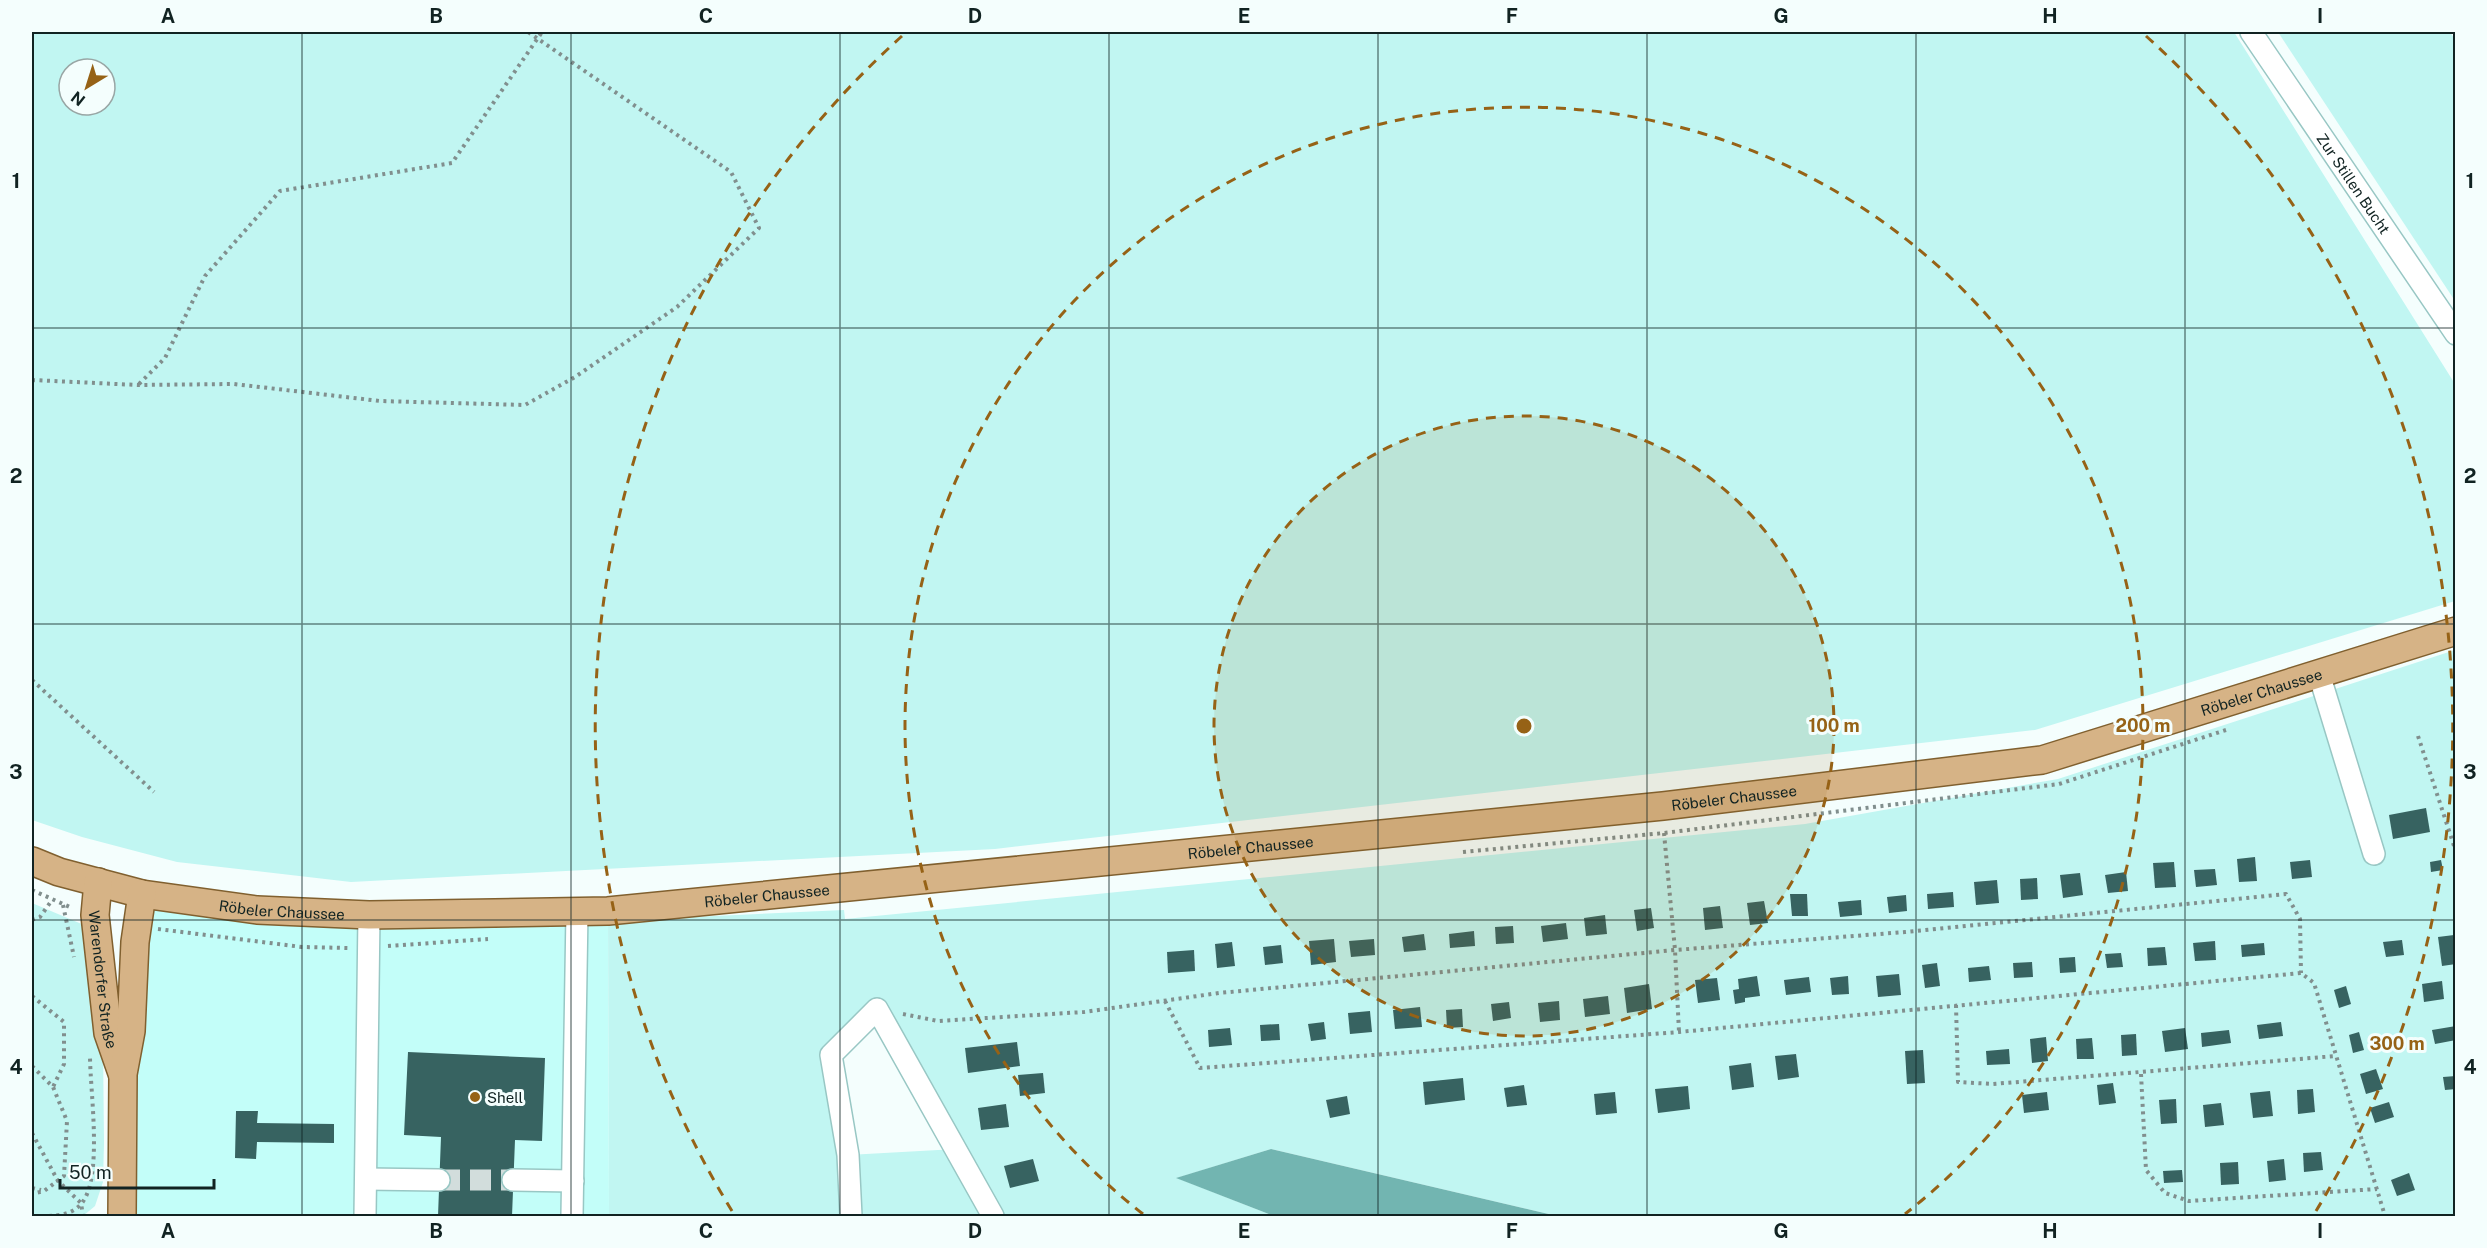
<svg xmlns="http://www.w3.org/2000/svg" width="2487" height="1248" font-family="'Public Sans',sans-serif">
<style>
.built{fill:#c3fef9}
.green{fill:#c1f6f2;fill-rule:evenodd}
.water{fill:#72b5b1}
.building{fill:#376361}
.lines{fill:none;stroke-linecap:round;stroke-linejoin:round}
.minor-tunnel{stroke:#d2dddc;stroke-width:21;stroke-dasharray:21 10;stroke-linecap:butt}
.minor-casing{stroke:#98c7c4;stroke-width:24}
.major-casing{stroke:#80602f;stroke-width:30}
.path{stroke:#818f8e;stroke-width:4;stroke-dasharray:3 4.5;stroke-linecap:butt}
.minor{stroke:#fff;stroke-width:21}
.major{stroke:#d6b386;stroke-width:27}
.grid{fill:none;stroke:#112322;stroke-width:1.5;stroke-opacity:0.55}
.ring{fill:none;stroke:#966216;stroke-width:3;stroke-dasharray:10 8}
.poi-dot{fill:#966216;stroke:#f4fefd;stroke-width:2}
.labels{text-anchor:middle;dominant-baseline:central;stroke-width:6;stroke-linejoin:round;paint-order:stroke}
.street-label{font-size:15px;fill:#112322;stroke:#f4fefd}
.poi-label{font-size:15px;fill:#112322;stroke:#f4fefd;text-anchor:start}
.centre{fill:#966216;stroke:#f4fefd;stroke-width:3}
.ring-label{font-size:18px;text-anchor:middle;font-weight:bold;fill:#966216;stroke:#f4fefd;stroke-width:6;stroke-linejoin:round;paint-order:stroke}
.neatline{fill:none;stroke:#112322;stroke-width:2}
.grid-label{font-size:20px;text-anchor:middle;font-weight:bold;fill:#112322}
</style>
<rect width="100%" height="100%" fill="#f4fefd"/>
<!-- built -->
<polygon class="built" points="142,894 608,911 609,1216 122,1216"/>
<!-- green -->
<g class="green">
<path d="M32 32H2234L2455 384V601L2035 730 995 849 351 882 177 862 82 837 32 820ZM69 69H105V105H69Z"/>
<polygon points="2278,32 2450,32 2456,41 2455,301"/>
<path d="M2455 650V1216H1557L1271 1149 1177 1178 1274 1216H609L608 911 626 920 844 910 845 919 1805 824 2058 779ZM877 1010 956 1149 848 1155 831 1055Z"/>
<polygon points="32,903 84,925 103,1044 104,1143 103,1182 95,1206 83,1216 32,1216"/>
</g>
<!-- water -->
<polygon class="water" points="1271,1149 1557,1216 1274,1216 1176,1178"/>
<!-- building -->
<g class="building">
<polygon points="2426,808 2430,832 2393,839 2389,815"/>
<polygon points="2255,857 2257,881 2239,882 2237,859"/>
<polygon points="2310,860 2312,877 2292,879 2290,862"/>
<polygon points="2441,860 2443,870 2431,872 2430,862"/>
<polygon points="2174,862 2176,887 2155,888 2153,863"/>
<polygon points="2215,869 2217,885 2196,887 2194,870"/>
<polygon points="2126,872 2128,891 2108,893 2105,875"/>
<polygon points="2080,873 2083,895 2063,898 2060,875"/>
<polygon points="2037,878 2038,899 2021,900 2020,879"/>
<polygon points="1997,880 1999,903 1976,905 1974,882"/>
<polygon points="1953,892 1954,907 1928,909 1927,894"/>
<polygon points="1790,894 1807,894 1808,916 1792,916"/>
<polygon points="1906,895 1907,911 1889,913 1887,897"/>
<polygon points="1861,900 1862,915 1840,917 1838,902"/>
<polygon points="1764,901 1768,923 1750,925 1747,903"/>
<polygon points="1720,906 1723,928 1705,930 1703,908"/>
<polygon points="1651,908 1654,928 1637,931 1634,910"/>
<polygon points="1605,915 1607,934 1586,936 1584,918"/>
<polygon points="1566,923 1568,939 1543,942 1541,926"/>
<polygon points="1513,926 1514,943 1496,944 1495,927"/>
<polygon points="1474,931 1475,946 1450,948 1449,934"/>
<polygon points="1424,934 1426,950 1404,952 1402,937"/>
<polygon points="2454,935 2456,964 2442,966 2438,937"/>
<polygon points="1334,939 1336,962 1311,965 1309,941"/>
<polygon points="1374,939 1375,955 1351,957 1349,941"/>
<polygon points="2402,940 2404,955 2386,957 2383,942"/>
<polygon points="2215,941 2216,960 2195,961 2193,943"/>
<polygon points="1232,942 1235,966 1217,968 1215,944"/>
<polygon points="2264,943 2265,955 2242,957 2241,945"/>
<polygon points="1281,945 1283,963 1265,965 1263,947"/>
<polygon points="2165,947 2167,965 2148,966 2147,948"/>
<polygon points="1194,950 1195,971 1168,973 1167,952"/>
<polygon points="2121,953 2123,967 2107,968 2105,954"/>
<polygon points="2075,957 2076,972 2060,973 2059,958"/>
<polygon points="2032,962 2033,977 2014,978 2013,963"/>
<polygon points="1937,963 1940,986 1925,988 1922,965"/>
<polygon points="1989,966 1991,980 1969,982 1968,968"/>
<polygon points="1899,974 1901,995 1878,997 1876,976"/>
<polygon points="1757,976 1760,996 1745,998 1745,1002 1735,1004 1733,990 1739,989 1738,979"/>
<polygon points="1848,976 1849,994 1832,995 1830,978"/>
<polygon points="1809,977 1811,992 1786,995 1784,980"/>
<polygon points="1717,978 1720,1000 1698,1003 1695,980"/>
<polygon points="2442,981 2444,999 2424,1002 2422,984"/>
<polygon points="1649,984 1652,1009 1627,1013 1624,988"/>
<polygon points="2346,986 2351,1004 2339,1008 2334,990"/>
<polygon points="1608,996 1610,1014 1585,1017 1583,999"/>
<polygon points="1559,1001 1560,1020 1540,1022 1538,1003"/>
<polygon points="1509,1002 1511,1018 1493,1021 1491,1004"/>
<polygon points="1420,1007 1422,1027 1395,1029 1393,1010"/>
<polygon points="1462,1009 1463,1027 1447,1028 1446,1010"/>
<polygon points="1370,1011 1372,1032 1350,1034 1348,1013"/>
<polygon points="1324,1022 1326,1039 1311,1041 1308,1024"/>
<polygon points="2281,1022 2283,1036 2259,1039 2257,1025"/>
<polygon points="1279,1024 1280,1040 1261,1041 1260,1025"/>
<polygon points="2456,1026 2456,1040 2435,1044 2432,1030"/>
<polygon points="1230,1028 1232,1045 1209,1047 1208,1030"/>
<polygon points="2185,1028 2188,1049 2165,1052 2162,1031"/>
<polygon points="2229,1030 2231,1043 2202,1047 2201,1033"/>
<polygon points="2359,1032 2364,1050 2353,1053 2349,1035"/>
<polygon points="2136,1034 2137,1055 2122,1056 2121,1035"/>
<polygon points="2046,1037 2048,1061 2032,1063 2030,1039"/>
<polygon points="2092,1038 2094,1059 2077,1059 2076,1039"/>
<polygon points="1017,1042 1020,1066 968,1073 965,1048"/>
<polygon points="2009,1049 2010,1064 1987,1065 1986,1051"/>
<polygon points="1923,1050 1925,1083 1907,1084 1905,1051"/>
<polygon points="408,1052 545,1058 542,1141 515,1140 512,1216 438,1216 441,1137 404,1135"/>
<polygon points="1796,1054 1799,1077 1778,1080 1775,1056"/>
<polygon points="1751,1063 1754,1087 1732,1090 1729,1066"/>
<polygon points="2376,1069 2383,1089 2366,1094 2360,1074"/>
<polygon points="1043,1073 1045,1093 1020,1096 1018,1075"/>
<polygon points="2456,1076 2456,1089 2445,1090 2443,1077"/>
<polygon points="1463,1078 1465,1100 1425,1105 1423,1082"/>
<polygon points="2113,1083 2116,1103 2099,1105 2097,1085"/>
<polygon points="1524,1085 1527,1105 1507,1107 1504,1088"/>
<polygon points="1688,1086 1690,1109 1658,1113 1655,1089"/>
<polygon points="2313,1089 2315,1112 2298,1114 2297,1090"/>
<polygon points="2270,1091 2273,1116 2253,1118 2250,1093"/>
<polygon points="1615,1092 1617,1113 1596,1115 1594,1094"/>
<polygon points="2047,1092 2049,1110 2024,1113 2022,1095"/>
<polygon points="1347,1096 1350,1114 1330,1118 1326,1100"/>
<polygon points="2176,1099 2177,1123 2161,1124 2159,1100"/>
<polygon points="2389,1102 2394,1117 2375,1123 2370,1108"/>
<polygon points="2221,1103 2224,1125 2205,1127 2203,1105"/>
<polygon points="1006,1104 1009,1127 981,1130 978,1108"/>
<polygon points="236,1111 258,1111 257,1123 334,1124 334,1143 257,1142 256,1159 235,1158"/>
<polygon points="2321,1152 2323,1170 2304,1172 2303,1153"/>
<polygon points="1033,1159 1039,1181 1010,1188 1004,1166"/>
<polygon points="2284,1159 2286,1180 2269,1182 2267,1161"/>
<polygon points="2238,1162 2239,1184 2221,1185 2220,1163"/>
<polygon points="2182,1170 2183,1182 2164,1183 2163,1171"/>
<polygon points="2409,1173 2415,1190 2397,1196 2391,1180"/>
</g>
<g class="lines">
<!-- minor-tunnel -->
<polyline class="minor-tunnel" points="439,1180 513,1180"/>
<!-- minor casing -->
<g class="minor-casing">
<g id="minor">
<path id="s1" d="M2251 32 2456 334"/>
<polyline points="2319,674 2374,854"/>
<polyline points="366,1179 439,1180"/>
<polyline points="513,1180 573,1181"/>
<polyline points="365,1216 369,915"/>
<polyline points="572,1216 577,912"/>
<polyline points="851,1216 848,1155 831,1055 877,1009 993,1216"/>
</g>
</g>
<!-- major casing -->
<g class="major-casing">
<g id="major">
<path id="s2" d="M32 861 59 872 142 894 257 910 369 915 608 911 1663 806 2042 760 2456 631"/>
<path id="s3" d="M98 882 95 915 108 1033 122 1073"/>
<polyline points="122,1216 123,1074 131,1031 135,942 142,894"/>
</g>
</g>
<!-- path -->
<g class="path">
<polyline points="32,380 138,385 234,384 380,401 525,405 575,377 677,307 759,228 731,172 528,32"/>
<polyline points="139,384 165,358 205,276 280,191 452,163 542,32"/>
<polyline points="32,680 154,792"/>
<polyline points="2418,736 2456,852"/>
<polyline points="1664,833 1675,950 1679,1032"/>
<polyline points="1463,852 1664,833 2059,784 2226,730"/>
<polyline points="32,890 72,908"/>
<polyline points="63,905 74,957"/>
<polyline points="32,920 40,917 52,900"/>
<polyline points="158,929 302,947 350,948"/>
<polyline points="388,946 488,939"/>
<polyline points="32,996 64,1022 64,1064 53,1087"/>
<polyline points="1165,1001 1200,1068 1679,1032 2301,973 2314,983 2385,1216"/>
<polyline points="1956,1005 1958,1082 1993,1084 2336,1056"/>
<polyline points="903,1014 938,1021 1084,1012 1219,993 1675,950 1905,932 2286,894 2300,919 2301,973"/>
<polyline points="32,1066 53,1087 67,1121 64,1176 44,1191 32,1194"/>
<polyline points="2141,1074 2146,1170 2165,1193 2189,1201 2377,1189"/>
<polyline points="32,1133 58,1181 81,1203 83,1216"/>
<polyline points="32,1188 41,1190"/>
<path d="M49 1216C61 1215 73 1214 82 1203 103 1176 90 1091 90 1056"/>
</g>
<!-- minor -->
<use href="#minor" class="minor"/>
<!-- major -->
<use href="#major" class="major"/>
</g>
<!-- grid -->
<path class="grid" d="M302 32V1216M571 32V1216M840 32V1216M1109 32V1216M1378 32V1216M1647 32V1216M1916 32V1216M2185 32V1216M32 328H2456M32 624H2456M32 920H2456"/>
<!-- distance rings -->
<circle cx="1524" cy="726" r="310" fill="#966216" fill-opacity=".12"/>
<g class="ring">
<circle cx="1524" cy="726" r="310"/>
<path d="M1143 1214A619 619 0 1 1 1905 1214"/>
<path d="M732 1211A929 929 0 0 1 902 36M2146 36A929 929 0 0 1 2316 1211"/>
</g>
<!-- markers -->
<circle class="poi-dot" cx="475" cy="1097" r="6"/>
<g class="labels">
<!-- street labels -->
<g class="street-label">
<text stroke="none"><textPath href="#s1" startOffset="183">Zur Stillen Bucht</textPath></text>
<text stroke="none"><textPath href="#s2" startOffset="2254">Röbeler Chaussee</textPath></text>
<text stroke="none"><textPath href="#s2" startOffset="1714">Röbeler Chaussee</textPath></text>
<text stroke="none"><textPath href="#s2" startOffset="1228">Röbeler Chaussee</textPath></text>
<text stroke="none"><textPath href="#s2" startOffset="742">Röbeler Chaussee</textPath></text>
<text stroke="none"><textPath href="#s2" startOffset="256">Röbeler Chaussee</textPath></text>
<text stroke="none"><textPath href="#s3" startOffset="98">Warendorfer Straße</textPath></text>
</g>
<!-- poi labels -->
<g class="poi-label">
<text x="487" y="1097">Shell</text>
</g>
</g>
<circle cx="1524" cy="726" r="9" class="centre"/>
<g class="ring-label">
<text x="1834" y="732">100 m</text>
<text x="2143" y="732">200 m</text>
<text x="2397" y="1050">300 m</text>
</g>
<!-- border -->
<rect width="2487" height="1248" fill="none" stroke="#f4fefd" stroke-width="66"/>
<!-- north arrow -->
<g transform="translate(87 87) rotate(218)"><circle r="28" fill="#f4fefd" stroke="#99a6a5" stroke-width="1.5"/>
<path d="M0-4.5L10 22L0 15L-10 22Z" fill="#966216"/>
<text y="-9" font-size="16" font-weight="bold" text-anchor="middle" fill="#112322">N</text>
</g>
<!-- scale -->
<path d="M60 1179v9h154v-9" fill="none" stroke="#112322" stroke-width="3"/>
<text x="69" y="1179" font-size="18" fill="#112322" stroke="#f4fefd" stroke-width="4.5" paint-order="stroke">50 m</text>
<rect x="33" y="33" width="2421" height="1182" class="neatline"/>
<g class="grid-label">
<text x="168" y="23">A</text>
<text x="436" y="23">B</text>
<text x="706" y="23">C</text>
<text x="975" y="23">D</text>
<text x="1244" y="23">E</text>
<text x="1512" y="23">F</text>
<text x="1781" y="23">G</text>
<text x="2050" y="23">H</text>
<text x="2320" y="23">I</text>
<text x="16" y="188">1</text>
<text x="2470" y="188">1</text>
<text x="16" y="483">2</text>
<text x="2470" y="483">2</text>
<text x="16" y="779">3</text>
<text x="2470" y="779">3</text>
<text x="16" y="1074">4</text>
<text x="2470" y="1074">4</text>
<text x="168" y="1238">A</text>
<text x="436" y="1238">B</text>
<text x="706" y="1238">C</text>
<text x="975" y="1238">D</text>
<text x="1244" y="1238">E</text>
<text x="1512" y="1238">F</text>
<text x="1781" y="1238">G</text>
<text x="2050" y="1238">H</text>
<text x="2320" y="1238">I</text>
</g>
</svg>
